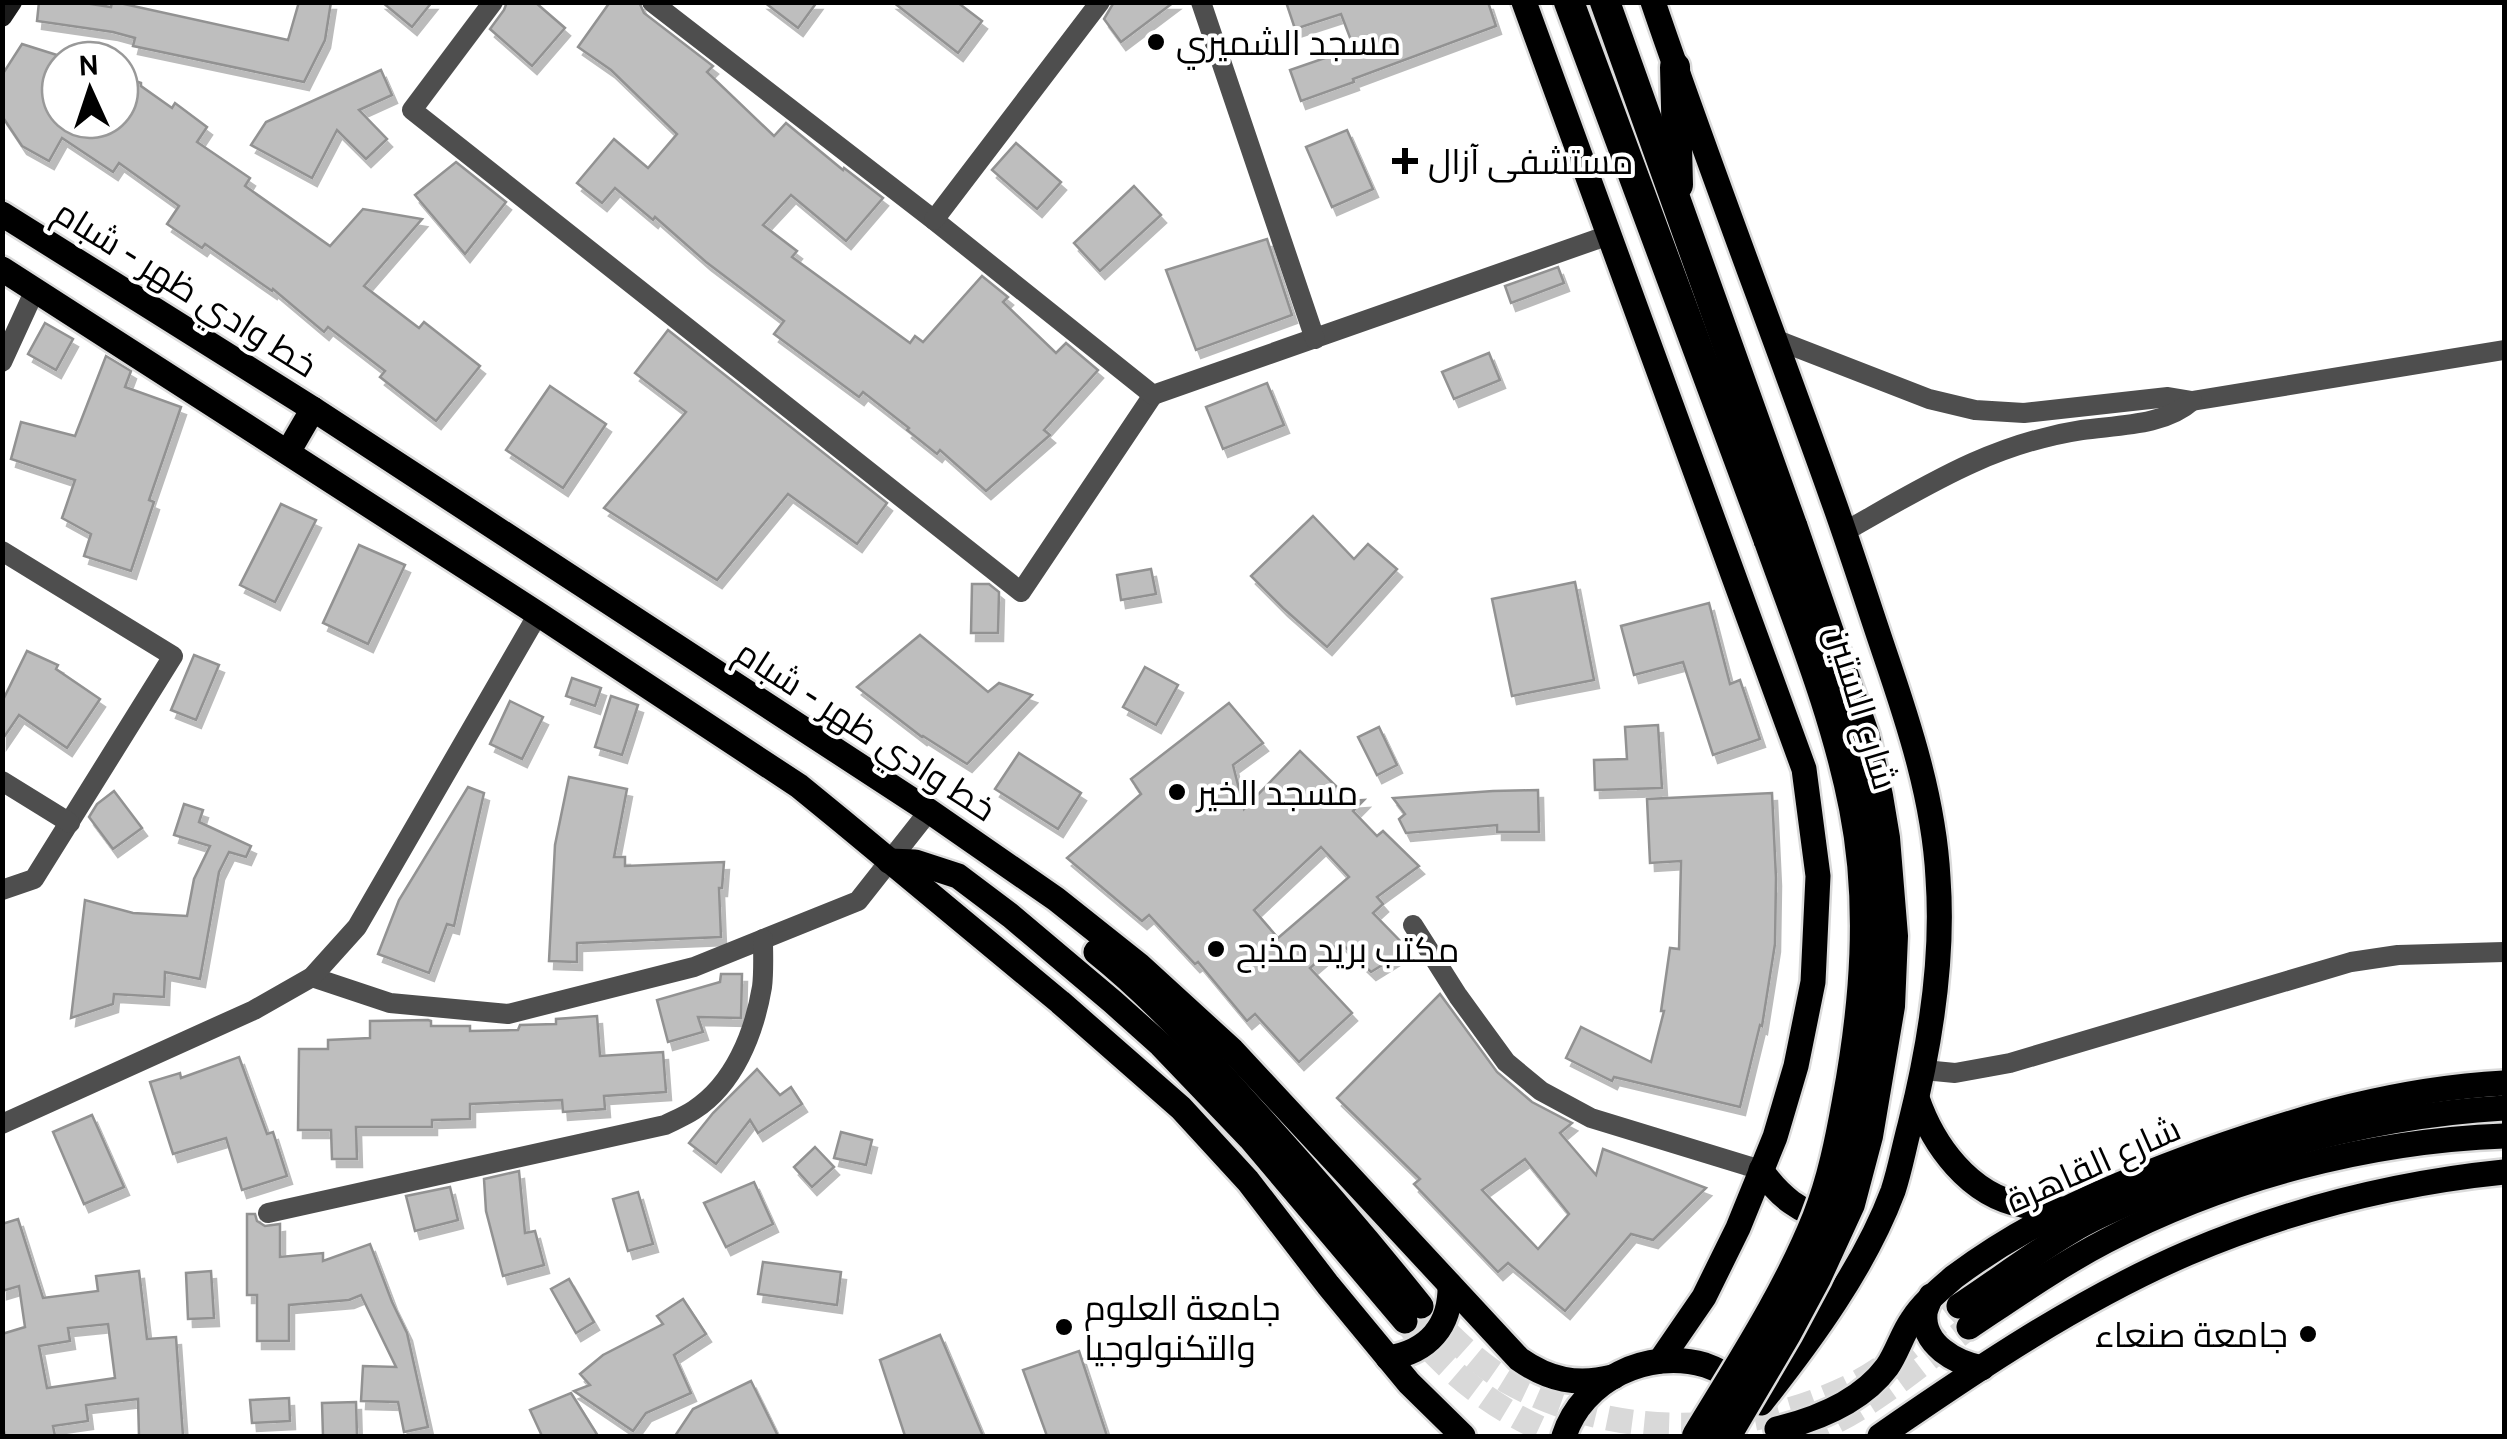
<svg xmlns="http://www.w3.org/2000/svg" width="2507" height="1439" font-family="Cabin,Cairo,sans-serif">
<style>
.building{fill:#bebebe;stroke:#929292;stroke-width:2.5;fill-rule:evenodd;filter:url(#shadow)}
.lines{fill:none;stroke-linecap:round;stroke-linejoin:round}
.primary-tunnel{stroke:#d9d9d9;stroke-width:25;stroke-dasharray:25 12;stroke-linecap:butt}
.primary-casing{stroke:#dbdbdb;stroke-width:30}
.highway-casing{stroke:#dbdbdb;stroke-width:35}
.street{stroke:#4e4e4e;stroke-width:20}
.secondary{stroke:#1b1b1b;stroke-width:20}
.primary{stroke:#000;stroke-width:25}
.highway{stroke:#000;stroke-width:30}
.highway-bridge-casing{stroke:#dbdbdb;stroke-width:35;stroke-linecap:butt}
.highway-bridge{stroke:#000;stroke-width:30}
.poi-dot{fill:#000;stroke:#fff;stroke-width:4}
.labels{text-anchor:middle;dominant-baseline:central;stroke-width:8;stroke-linejoin:round;paint-order:stroke}
.poi-label{font-size:35px;fill:#000;stroke:#fff;text-anchor:start}
.street-label{font-size:35px;fill:#000;stroke:#fff}
</style>
<defs>
<filter id="shadow"><feDropShadow dx="5" dy="8" stdDeviation="0" flood-color="#0004"/></filter>
</defs>
<rect width="100%" height="100%" fill="#fff"/>
<!-- building -->
<g class="building">
<polygon points="39,2 78,2 111,7 112,2 115,2 288,40 299,2 331,2 325,40 304,82 133,46 135,38 113,32 37,21"/>
<polygon points="382,2 432,2 412,27"/>
<polygon points="507,2 535,2 565,28 532,66 490,29 504,10"/>
<polygon points="610,2 639,2 644,13 713,66 707,72 774,136 786,123 843,170 844,168 883,198 846,241 791,195 763,225 797,251 792,257 910,343 915,336 923,342 982,276 1008,297 1003,302 1056,353 1066,343 1098,370 1044,430 1050,435 986,491 940,450 937,454 907,430 909,428 863,392 859,397 774,334 784,321 706,262 655,217 653,220 615,188 602,203 577,183 614,139 648,168 677,134 611,70 578,47"/>
<polygon points="764,2 817,2 798,28"/>
<polygon points="893,2 957,2 982,21 958,53"/>
<polygon points="1114,2 1174,2 1121,42 1104,19"/>
<polygon points="1286,2 1488,2 1496,26 1353,79 1354,82 1301,101 1290,70 1354,48 1341,14 1295,29"/>
<polygon points="22,44 60,56 60,120 120,120 120,76 141,83 141,86 172,108 175,103 207,127 197,142 250,178 245,186 330,246 363,209 422,219 364,286 419,328 424,322 480,366 436,421 380,377 385,371 328,327 324,332 273,289 272,291 205,244 202,248 167,224 179,206 119,163 113,172 62,138 49,161 22,146 2,116 2,75"/>
<polygon points="381,70 392,95 359,110 387,139 366,159 337,130 312,178 251,145 266,122"/>
<polygon points="1347,130 1373,189 1332,207 1306,147"/>
<polygon points="1016,143 1061,182 1037,209 992,170"/>
<polygon points="456,162 506,202 465,254 415,195"/>
<polygon points="1134,186 1161,215 1100,271 1074,243"/>
<polygon points="1267,239 1292,315 1196,350 1166,270"/>
<polygon points="1558,267 1564,283 1511,303 1505,286"/>
<polygon points="45,323 73,339 56,370 28,354"/>
<polygon points="668,330 887,503 857,544 788,494 717,580 604,508 686,412 635,373"/>
<polygon points="1489,353 1500,380 1454,399 1442,372"/>
<polygon points="106,356 131,371 125,387 181,407 149,500 154,502 131,571 84,556 91,534 62,518 75,480 11,459 21,422 75,436"/>
<polygon points="1267,383 1284,425 1223,449 1206,407"/>
<polygon points="550,386 606,424 563,488 506,450"/>
<polygon points="281,504 316,520 275,602 240,585"/>
<polygon points="1313,516 1354,559 1368,544 1397,569 1327,647 1283,608 1251,576"/>
<polygon points="359,545 405,565 368,644 323,623"/>
<polygon points="1151,569 1156,594 1121,600 1117,575"/>
<polygon points="1575,582 1594,680 1512,696 1492,599"/>
<polygon points="972,584 989,584 999,592 998,633 971,633"/>
<polygon points="1709,603 1730,684 1740,680 1760,739 1713,755 1683,662 1634,675 1621,626"/>
<polygon points="920,635 988,692 999,683 1032,695 967,764 923,736 922,737 857,687"/>
<polygon points="27,651 58,665 56,669 100,699 67,748 19,715 2,740 2,702"/>
<polygon points="194,655 219,665 196,720 171,710"/>
<polygon points="1145,667 1178,685 1156,725 1123,707"/>
<polygon points="572,678 601,688 595,706 566,696"/>
<polygon points="611,696 638,705 622,755 595,747"/>
<polygon points="510,701 543,717 522,759 490,744"/>
<path d="M1229 703 1263 743 1233 765 1244 809 1300 751 1342 792 1319 803 1364 800 1353 811 1377 836 1383 831 1419 866 1377 897 1383 904 1373 913 1408 949 1371 972 1340 942 1310 968 1352 1013 1299 1062 1255 1014 1247 1021 1198 962 1195 964 1149 915 1142 921 1067 858 1141 794 1131 779ZM1321 847 1349 877 1278 938 1254 910Z"/>
<polygon points="1658,725 1662,788 1595,790 1594,760 1627,759 1625,727"/>
<polygon points="1379,727 1397,765 1377,775 1358,737"/>
<polygon points="1019,753 1081,793 1058,829 995,789"/>
<polygon points="569,777 627,789 614,857 625,857 625,866 724,862 722,888 719,888 721,937 577,943 577,962 549,961 555,845"/>
<polygon points="468,787 484,793 454,926 447,924 429,973 378,954 399,900"/>
<polygon points="1538,790 1539,832 1497,832 1497,825 1406,833 1399,819 1405,814 1393,798 1493,791"/>
<polygon points="114,791 142,828 113,849 89,817 97,804"/>
<polygon points="1772,793 1776,878 1775,944 1762,1026 1760,1025 1740,1107 1614,1077 1612,1081 1566,1058 1581,1027 1651,1062 1664,1011 1661,1011 1670,948 1679,949 1681,861 1650,863 1647,799"/>
<polygon points="184,804 203,810 199,822 251,846 246,857 229,852 219,872 200,979 165,972 164,997 114,994 113,1004 71,1018 85,900 133,913 187,916 194,879 210,846 174,835"/>
<polygon points="721,974 742,974 741,1018 698,1017 703,1032 668,1042 657,1000 720,982"/>
<path d="M1440 994 1497 1072 1532 1102 1572 1123 1560 1133 1596 1175 1603 1149 1706 1188 1653 1240 1631 1234 1565 1311 1508 1263 1498 1272 1414 1184 1420 1179 1337 1098ZM1525 1159 1569 1214 1538 1249 1482 1190Z"/>
<polygon points="597,1016 600,1056 663,1052 666,1092 604,1096 605,1109 563,1112 562,1100 470,1104 470,1119 432,1120 432,1127 356,1127 357,1159 332,1159 331,1130 298,1130 299,1049 328,1049 328,1040 370,1038 370,1021 428,1020 431,1021 431,1026 470,1026 470,1031 518,1030 520,1025 556,1024 556,1019"/>
<polygon points="239,1057 267,1134 273,1132 287,1176 242,1190 226,1138 173,1154 150,1082 180,1073 181,1078"/>
<polygon points="757,1069 780,1095 791,1087 802,1104 758,1133 750,1120 716,1164 689,1143 713,1113"/>
<polygon points="92,1115 124,1187 84,1204 53,1132"/>
<polygon points="841,1132 872,1140 866,1165 834,1158"/>
<polygon points="815,1147 834,1167 812,1187 794,1167"/>
<polygon points="519,1171 525,1233 535,1231 544,1265 503,1276 486,1211 484,1179"/>
<polygon points="754,1182 773,1224 726,1247 704,1203"/>
<polygon points="450,1187 458,1220 415,1231 406,1196"/>
<polygon points="638,1192 653,1244 628,1251 613,1199"/>
<polygon points="247,1214 255,1214 257,1221 265,1226 280,1224 280,1257 323,1253 323,1261 370,1244 392,1302 407,1333 428,1427 404,1432 398,1402 361,1401 363,1366 396,1367 361,1295 349,1300 289,1305 289,1341 257,1341 257,1295 247,1295"/>
<path d="M18 1219 43 1298 98 1291 96 1276 139 1271 147 1339 176 1337 183 1436H139L138 1399 86 1405 88 1421 53 1426 55 1436H5L2 1422V1334L25 1327 19 1286 2 1291V1224ZM108 1324 115 1378 47 1388 39 1346 70 1341 68 1328Z"/>
<polygon points="763,1262 841,1272 837,1305 758,1294"/>
<polygon points="211,1271 214,1318 188,1319 186,1273"/>
<polygon points="569,1279 594,1322 576,1333 551,1289"/>
<polygon points="683,1299 706,1334 674,1355 691,1393 646,1413 633,1431 574,1391 590,1385 580,1374 603,1355 663,1324 657,1316"/>
<polygon points="940,1335 983,1436 905,1436 880,1360"/>
<polygon points="1079,1351 1107,1436 1047,1436 1023,1370"/>
<polygon points="751,1381 778,1436 675,1436 693,1409"/>
<polygon points="571,1393 598,1436 542,1436 530,1410"/>
<polygon points="289,1398 290,1421 252,1423 250,1400"/>
<polygon points="356,1402 357,1436 323,1436 322,1403"/>
</g>
<g class="lines">
<!-- primary-tunnel -->
<g class="primary-tunnel">
<path d="M1421 1306C1448 1334 1474 1361 1507 1381 1611 1439 1741 1439 1849 1387 1890 1366 1924 1336 1959 1306"/>
<path d="M1405 1321C1448 1373 1495 1411 1558 1436"/>
<path d="M1803 1436C1866 1412 1916 1368 1969 1327"/>
</g>
<!-- primary casing -->
<g class="primary-casing">
<g id="primary">
<polyline points="1524,2 1804,769 1818,876 1813,982 1796,1066 1775,1137 1738,1228 1704,1297 1660,1361"/>
<path d="M1653 2C1710 169 1774 334 1833 500 1851 550 1867 601 1884 651 1909 724 1934 800 1938 878 1944 961 1930 1046 1910 1125 1904 1147 1900 1170 1893 1191 1865 1266 1811 1340 1761 1403"/>
<path d="M2 214 313 409 929 811 1056 899 1139 965 1232 1050 1519 1359C1549 1380 1577 1386 1613 1377"/>
<polyline points="2,269 538,614 799,786 843,822 1060,1002 1181,1108 1248,1181 1328,1285 1409,1383 1463,1436"/>
<polyline points="288,452 313,409"/>
<polyline points="889,861 915,862 958,876 1011,916 1113,1002 1161,1045 1250,1138 1405,1321"/>
<path d="M1096 952C1152 997 1199 1049 1247 1103 1307 1169 1365 1236 1421 1306"/>
<path d="M1917 1098C1933 1145 1969 1195 2022 1205 2035 1208 2048 1208 2061 1209"/>
<path d="M1761 1170C1780 1197 1800 1213 1832 1220"/>
<path d="M1931 1296C1929 1302 1926 1307 1925 1313 1922 1345 1956 1363 1982 1368"/>
<path d="M1959 1306C1997 1281 2034 1253 2073 1230 2099 1214 2129 1203 2156 1191 2267 1145 2384 1115 2504 1108"/>
<path d="M1969 1327C2014 1297 2058 1266 2106 1241 2227 1178 2368 1141 2504 1136"/>
<path d="M1388 1358C1428 1352 1451 1326 1450 1285"/>
<path d="M1777 1429C1818 1419 1861 1402 1887 1367 1897 1353 1902 1334 1912 1320 1923 1303 1939 1290 1954 1277 2030 1220 2115 1184 2203 1152 2305 1116 2396 1089 2504 1083"/>
<path d="M1564 1436C1582 1380 1648 1348 1705 1365 1720 1370 1734 1379 1746 1388"/>
<path d="M1880 1436C1977 1369 2079 1300 2188 1253 2289 1210 2395 1183 2504 1172"/>
</g>
</g>
<!-- highway casing -->
<g class="highway-casing">
<g id="highway">
<polyline points="1569,2 1769,541"/>
<polyline points="1605,2 1793,528"/>
<polyline points="1675,67 1678,185"/>
</g>
</g>
<!-- street -->
<g class="street">
<polyline points="493,2 412,110 1021,592 1153,395"/>
<polyline points="652,2 934,220 1153,395 1609,235"/>
<polyline points="1201,2 1315,339"/>
<polyline points="934,220 1100,2"/>
<polyline points="1777,340 1929,399 1975,410 2024,413 2168,397 2192,401 2504,350"/>
<polyline points="2,362 35,290"/>
<path d="M1844 532C1924 487 1990 444 2082 430 2118 425 2164 426 2192 401"/>
<polyline points="2,551 173,656 34,879 2,890"/>
<polyline points="2,781 70,823"/>
<polyline points="1413,925 1458,996 1506,1062 1541,1091 1591,1118 1761,1170"/>
<polyline points="312,977 390,1003 508,1014 694,967 858,901 929,811"/>
<polyline points="1924,1070 1955,1073 2010,1063 2351,962 2398,955 2504,952"/>
<polyline points="2,1124 254,1010 312,977 357,927 538,614"/>
<path d="M268 1213 665 1125C675 1120 685 1116 694 1110 734 1084 754 1034 762 987 764 972 763 955 763 939"/>
</g>
<!-- secondary -->
<polyline class="secondary" points="2,17 12,2"/>
<!-- primary -->
<use href="#primary" class="primary"/>
<!-- highway -->
<use href="#highway" class="highway"/>
<!-- highway-bridge casing -->
<g class="highway-bridge-casing">
<g id="highway-bridge">
<path d="M1697 1436C1740 1365 1786 1295 1817 1218 1832 1180 1840 1140 1847 1101 1865 1004 1873 904 1854 808 1836 716 1800 628 1769 541"/>
<polyline points="1726,1436 1786,1334 1816,1278 1850,1204 1868,1136 1890,1006 1893,936 1885,838 1878,796 1865,737 1793,528"/>
</g>
</g>
<!-- highway-bridge -->
<use href="#highway-bridge" class="highway-bridge"/>
</g>
<!-- markers -->
<g class="poi-dot">
<circle cx="1156" cy="42" r="10"/>
<path d="M1400 146h10v10h10v10h-10v10h-10v-10h-10v-10h10z"/>
<circle cx="1177" cy="792" r="10"/>
<circle cx="1216" cy="949" r="10"/>
<circle cx="1064" cy="1327" r="10"/>
<circle cx="2308" cy="1334" r="10"/>
</g>
<g class="labels">
<!-- poi labels -->
<g class="poi-label">
<text x="1176" y="42">مسجد الشميري</text>
<text x="1428" y="161">مستشفى آزال</text>
<text x="1197" y="792">مسجد الخير</text>
<text x="1236" y="949">مكتب بريد مذبح</text>
<text x="1084" y="1307">جامعة العلوم<tspan x="1084" dy="40">والتكنولوجيا</tspan></text>
<text x="2288" y="1334" text-anchor="end">جامعة صنعاء</text>
</g>
<!-- street labels -->
<g class="street-label">
<text transform="translate(186 288) rotate(32)">خط وادي ظهر - شبام</text>
<text transform="translate(1862 707) rotate(73)">شارع الستين</text>
<text transform="translate(866 730) rotate(33)">خط وادي ظهر - شبام</text>
<text transform="translate(2093 1164) rotate(-24)">شارع القاهرة</text>
</g>
</g>
<!-- border -->
<rect width="2507" height="1439" fill="none" stroke="#000000" stroke-width="10"/>
<!-- north arrow -->
<g transform="translate(90 90) rotate(357)"><circle r="48" fill="#ffffff" stroke="#999999" stroke-width="2.5"/>
<path d="M0-8L18 38L0 25L-18 38Z" fill="#000000"/>
<text y="-15" font-size="28" font-weight="bold" text-anchor="middle" fill="#000000">N</text>
</g>
</svg>
